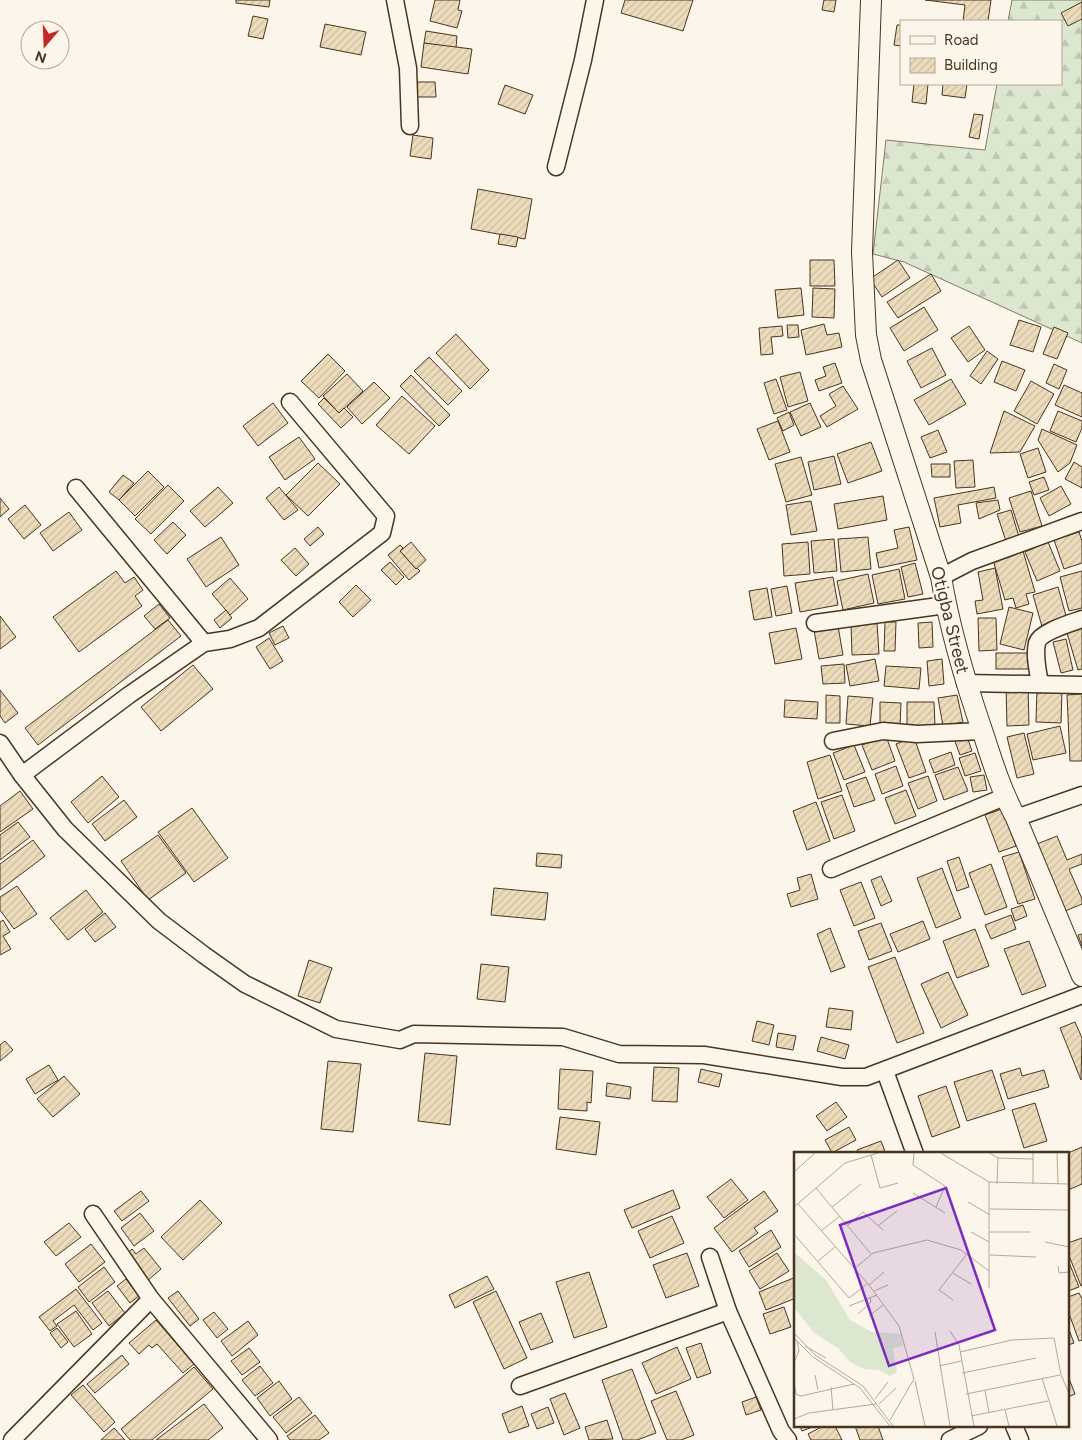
<svg xmlns="http://www.w3.org/2000/svg" width="1082" height="1440" font-family="Figtree,sans-serif">
<style>
.forest{fill:url(#forest-firs);stroke:#887966}
.building{fill:url(#building-hatch);stroke:#4a3520}
.lines{fill:none;stroke-linecap:round;stroke-linejoin:round}
.minor-casing{stroke:#4a3520;stroke-width:19}
.tertiary-casing{stroke:#4a3520;stroke-width:22}
.minor{stroke:#fbf6e9;stroke-width:16}
.tertiary{stroke:#fbf6e9;stroke-width:20}
.labels{text-anchor:middle;dominant-baseline:central;stroke-width:4;stroke-linejoin:round;paint-order:stroke}
.street-label{font-size:18px;fill:#4a3520;stroke:#fbf6e9}
.inset-road{fill:none;stroke:#b4a999;stroke-width:1}
.view{fill:#7b2cbf;fill-opacity:0.15;stroke:#7b2cbf;stroke-width:2.5}
.inset-edge{fill:none;stroke:#4a3520;stroke-width:2.5}
</style>
<defs>
<pattern id="forest-firs" width="22" height="20" patternUnits="userSpaceOnUse" patternTransform="scale(1.25)"><rect width="22" height="20" fill="#dce7d0"/><path d="M5 1l3.5 6h-7zM16 11l3.5 6h-7z" fill="#bec7b2"/></pattern>
<pattern id="building-hatch" width="6" height="6" patternUnits="userSpaceOnUse" patternTransform="scale(1.25)"><rect width="6" height="6" fill="#ecdcbc"/><path d="M-1 1l2-2M0 6l6-6M5 7l2-2" fill="none" stroke="#ccbda1"/></pattern>
</defs>
<rect width="100%" height="100%" fill="#fbf6e9"/>
<!-- forest -->
<polygon class="forest" points="1012,0 1082,0 1082,343 904,262 873,254 886,140 985,150 997,84 1061,84 1061,21 1008,21"/>
<!-- building -->
<g class="building">
<polygon points="236,0 270,0 269,7 236,3"/>
<polygon points="435,0 460,0 458,10 462,11 457,28 430,21"/>
<polygon points="625,0 693,0 683,31 621,13"/>
<polygon points="824,0 836,0 834,12 822,10"/>
<polygon points="925,0 991,0 988,21 963,21 965,5"/>
<polygon points="1082,2 1082,19 1068,26 1061,13"/>
<polygon points="253,16 268,19 263,39 248,36"/>
<polygon points="325,24 366,32 361,55 320,47"/>
<polygon points="897,25 901,25 901,46 894,45"/>
<polygon points="426,31 457,36 456,48 424,43"/>
<polygon points="424,43 472,49 468,74 421,67"/>
<polygon points="415,82 435,82 436,97 415,97"/>
<polygon points="914,84 928,84 926,104 912,102"/>
<polygon points="943,84 967,84 965,98 942,95"/>
<polygon points="505,85 533,95 525,114 498,104"/>
<polygon points="974,114 983,115 979,139 969,137"/>
<polygon points="413,135 433,138 431,159 410,156"/>
<polygon points="478,189 532,199 525,239 471,229"/>
<polygon points="500,234 518,237 516,247 498,244"/>
<polygon points="810,260 834,260 835,286 810,286"/>
<polygon points="898,260 910,278 882,297 870,279"/>
<polygon points="931,274 941,291 898,318 887,302"/>
<polygon points="801,288 804,315 778,318 775,290"/>
<polygon points="813,288 835,289 834,318 812,317"/>
<polygon points="924,307 938,330 904,351 890,328"/>
<polygon points="1019,320 1041,327 1033,352 1010,345"/>
<polygon points="824,324 827,335 839,333 842,347 806,355 801,330"/>
<polygon points="787,325 798,325 799,337 788,338"/>
<polygon points="782,326 783,336 771,337 773,354 761,355 759,328"/>
<polygon points="969,326 985,350 968,362 951,338"/>
<polygon points="1054,327 1068,333 1057,359 1043,354"/>
<polygon points="456,334 489,370 470,389 436,353"/>
<polygon points="932,348 946,375 921,388 907,361"/>
<polygon points="987,351 998,359 981,384 970,376"/>
<polygon points="328,354 345,371 319,398 301,381"/>
<polygon points="429,357 462,391 448,405 414,371"/>
<polygon points="1002,361 1025,370 1016,391 994,382"/>
<polygon points="835,363 842,383 819,391 815,380 826,376 823,367"/>
<polygon points="1054,364 1067,370 1059,389 1046,383"/>
<polygon points="800,372 808,401 788,407 780,377"/>
<polygon points="347,374 363,391 339,413 323,396"/>
<polygon points="411,375 450,415 439,426 400,386"/>
<polygon points="776,379 787,410 774,414 764,383"/>
<polygon points="951,379 966,404 929,425 914,400"/>
<polygon points="1031,381 1054,394 1037,424 1014,411"/>
<polygon points="374,382 390,398 362,424 347,407"/>
<polygon points="1064,385 1082,393 1082,417 1055,405"/>
<polygon points="843,386 858,409 827,427 820,416 836,406 829,394"/>
<polygon points="402,396 435,426 409,454 376,425"/>
<polygon points="324,398 339,413 344,408 353,417 341,428 318,404"/>
<polygon points="273,403 288,423 258,446 243,426"/>
<polygon points="810,403 821,427 801,436 790,412"/>
<polygon points="1004,411 1035,426 1020,452 990,453"/>
<polygon points="1058,411 1082,421 1082,428 1076,442 1050,431"/>
<polygon points="789,412 794,425 783,431 777,418"/>
<polygon points="778,421 790,452 769,460 757,429"/>
<polygon points="1042,429 1077,445 1070,463 1058,472 1038,440"/>
<polygon points="938,430 947,452 930,458 921,437"/>
<polygon points="299,437 315,459 285,480 269,457"/>
<polygon points="871,442 882,471 848,483 837,454"/>
<polygon points="1038,448 1046,472 1028,478 1020,454"/>
<polygon points="834,456 841,484 814,490 808,462"/>
<polygon points="801,457 812,495 786,502 775,464"/>
<polygon points="973,460 975,487 956,488 954,461"/>
<polygon points="1074,462 1082,467 1082,488 1065,479"/>
<polygon points="318,463 340,484 308,516 286,495"/>
<polygon points="931,464 950,464 950,477 932,477"/>
<polygon points="148,471 164,487 135,516 119,500"/>
<polygon points="123,475 134,483 119,500 109,492"/>
<polygon points="1044,477 1049,490 1034,495 1029,482"/>
<polygon points="168,485 184,501 151,534 135,519"/>
<polygon points="1061,486 1071,504 1049,516 1040,498"/>
<polygon points="218,487 233,503 205,527 190,511"/>
<polygon points="279,487 298,510 284,520 266,498"/>
<polygon points="994,487 996,498 958,505 961,523 940,527 934,498"/>
<polygon points="1031,491 1042,526 1020,532 1009,498"/>
<polygon points="883,496 887,520 838,529 834,504"/>
<polygon points="0,498 9,509 0,517"/>
<polygon points="998,500 1000,510 979,519 976,503"/>
<polygon points="811,501 817,531 791,535 786,505"/>
<polygon points="25,505 41,525 24,539 8,519"/>
<polygon points="1011,510 1019,537 1006,541 997,514"/>
<polygon points="69,512 82,530 53,551 40,533"/>
<polygon points="173,522 186,535 167,554 154,540"/>
<polygon points="318,527 324,534 310,546 304,539"/>
<polygon points="909,527 917,560 879,568 876,553 898,548 894,530"/>
<polygon points="1079,532 1082,541 1082,563 1064,569 1054,540"/>
<polygon points="221,537 239,565 206,587 187,559"/>
<polygon points="868,537 871,569 841,572 838,539"/>
<polygon points="834,539 837,571 814,573 811,541"/>
<polygon points="411,542 426,560 416,569 400,551"/>
<polygon points="808,542 810,574 784,576 782,544"/>
<polygon points="1048,542 1060,571 1037,581 1025,552"/>
<polygon points="400,545 403,548 400,551 416,569 417,568 420,571 409,580 388,555"/>
<polygon points="295,548 309,564 296,576 281,560"/>
<polygon points="1023,551 1035,592 1026,594 1029,604 1016,608 1013,598 1005,600 993,560"/>
<polygon points="390,562 404,577 396,585 381,570"/>
<polygon points="915,563 923,594 908,597 901,567"/>
<polygon points="995,568 1003,609 977,614 975,601 983,600 978,572"/>
<polygon points="899,569 905,599 878,604 872,575"/>
<polygon points="116,571 125,583 134,577 143,590 135,596 142,606 79,652 53,617"/>
<polygon points="1082,571 1082,608 1069,611 1060,577"/>
<polygon points="868,574 874,603 843,610 837,581"/>
<polygon points="833,577 838,605 800,612 795,583"/>
<polygon points="230,578 248,599 230,615 212,594"/>
<polygon points="356,585 371,600 353,617 339,602"/>
<polygon points="787,586 792,613 776,616 771,589"/>
<polygon points="1058,587 1068,623 1043,630 1033,595"/>
<polygon points="767,588 772,617 754,620 749,591"/>
<polygon points="159,604 170,618 155,629 144,616"/>
<polygon points="1009,607 1033,613 1024,650 1000,644"/>
<polygon points="226,610 232,618 220,628 214,620"/>
<polygon points="0,616 16,637 0,649"/>
<polygon points="978,618 996,618 997,650 979,651"/>
<polygon points="168,620 181,636 38,745 25,728"/>
<polygon points="885,622 896,622 895,651 884,651"/>
<polygon points="932,622 933,647 919,648 918,623"/>
<polygon points="877,623 879,654 852,655 851,624"/>
<polygon points="283,626 289,638 275,645 269,633"/>
<polygon points="838,626 843,655 819,659 814,630"/>
<polygon points="796,628 802,659 775,664 769,633"/>
<polygon points="1082,628 1082,669 1078,670 1067,633"/>
<polygon points="269,638 283,661 270,669 256,647"/>
<polygon points="1066,639 1073,670 1061,673 1053,642"/>
<rect x="996" y="653" width="33" height="16"/>
<polygon points="875,659 879,681 850,686 846,665"/>
<polygon points="942,659 944,684 929,686 927,661"/>
<polygon points="844,664 845,683 823,684 821,666"/>
<polygon points="193,665 213,689 161,731 141,707"/>
<polygon points="886,666 921,668 919,689 884,686"/>
<polygon points="1028,686 1029,725 1007,726 1006,687"/>
<polygon points="1037,689 1062,689 1061,723 1036,722"/>
<polygon points="0,690 18,713 5,723 0,716"/>
<polygon points="1082,694 1082,761 1070,761 1067,695"/>
<polygon points="826,695 840,696 840,723 826,723"/>
<polygon points="957,695 963,722 943,726 938,698"/>
<polygon points="848,696 873,698 870,726 846,724"/>
<polygon points="785,700 818,702 817,719 784,717"/>
<polygon points="880,702 901,703 900,726 880,725"/>
<polygon points="907,702 934,702 935,726 907,726"/>
<polygon points="1060,726 1066,753 1033,760 1027,734"/>
<polygon points="965,731 972,751 960,755 953,736"/>
<polygon points="1024,733 1034,774 1017,778 1007,737"/>
<polygon points="886,736 895,761 872,770 862,745"/>
<polygon points="914,737 926,772 909,778 896,744"/>
<polygon points="854,745 865,772 844,780 833,753"/>
<polygon points="951,752 955,765 934,773 929,760"/>
<polygon points="975,753 981,771 965,776 959,758"/>
<polygon points="830,755 842,791 818,799 807,762"/>
<polygon points="896,766 903,786 882,794 875,774"/>
<polygon points="958,767 968,791 944,800 935,775"/>
<polygon points="984,775 987,790 973,792 970,777"/>
<polygon points="102,776 119,797 88,823 71,802"/>
<polygon points="928,776 937,801 918,809 908,783"/>
<polygon points="866,777 875,800 854,807 846,784"/>
<polygon points="906,790 916,816 895,824 885,798"/>
<polygon points="20,791 33,809 0,832 0,806"/>
<polygon points="842,795 855,831 834,839 821,802"/>
<polygon points="124,800 137,817 105,841 92,824"/>
<polygon points="816,802 830,841 807,850 793,811"/>
<polygon points="192,808 228,858 194,882 158,832"/>
<polygon points="1002,809 1016,846 999,852 985,815"/>
<polygon points="18,822 30,837 0,860 0,835"/>
<polygon points="158,835 186,873 148,900 121,861"/>
<polygon points="1057,836 1067,860 1082,854 1082,864 1069,869 1082,899 1082,904 1065,911 1037,844"/>
<polygon points="33,840 45,856 0,890 0,864"/>
<polygon points="1019,852 1035,899 1018,904 1002,857"/>
<polygon points="537,853 562,855 561,868 536,866"/>
<polygon points="959,857 969,887 957,891 947,861"/>
<polygon points="991,864 1007,907 985,915 969,873"/>
<polygon points="942,868 961,918 936,928 917,878"/>
<polygon points="811,874 818,899 791,907 787,894 800,890 797,878"/>
<polygon points="881,876 892,901 881,906 871,880"/>
<polygon points="861,882 875,918 854,926 840,890"/>
<polygon points="17,886 37,914 14,929 0,910 0,897"/>
<polygon points="494,888 548,893 545,920 491,915"/>
<polygon points="86,890 103,912 68,940 50,918"/>
<polygon points="1023,905 1027,916 1015,921 1011,909"/>
<polygon points="105,913 116,927 95,942 85,929"/>
<polygon points="1011,915 1016,929 991,939 985,925"/>
<polygon points="3,920 10,932 3,936 11,949 0,955 0,922"/>
<polygon points="923,921 930,939 898,952 890,934"/>
<polygon points="881,923 892,951 869,960 858,931"/>
<polygon points="830,928 845,967 831,972 817,934"/>
<polygon points="975,929 989,966 957,978 943,941"/>
<polygon points="1082,934 1082,946 1078,935"/>
<polygon points="1029,941 1046,986 1022,995 1004,949"/>
<polygon points="895,957 924,1033 897,1043 868,967"/>
<polygon points="309,960 332,968 320,1003 298,996"/>
<polygon points="481,964 509,967 505,1002 477,999"/>
<polygon points="948,972 968,1015 941,1028 921,984"/>
<polygon points="829,1008 853,1011 851,1030 826,1027"/>
<polygon points="757,1021 774,1025 769,1045 752,1041"/>
<polygon points="1075,1022 1082,1038 1081,1080 1060,1028"/>
<polygon points="778,1033 796,1036 793,1050 776,1047"/>
<polygon points="821,1037 849,1045 845,1059 817,1051"/>
<polygon points="5,1041 13,1050 0,1061 0,1045"/>
<polygon points="425,1053 457,1056 450,1125 418,1121"/>
<polygon points="328,1061 361,1064 353,1132 321,1129"/>
<polygon points="49,1065 58,1080 35,1094 26,1079"/>
<polygon points="654,1067 679,1068 677,1102 652,1101"/>
<polygon points="1020,1068 1022,1076 1044,1070 1049,1087 1008,1099 1000,1074"/>
<polygon points="560,1069 593,1071 591,1103 587,1102 587,1111 558,1109"/>
<polygon points="701,1069 722,1074 719,1087 698,1082"/>
<polygon points="992,1070 1005,1109 967,1121 954,1082"/>
<polygon points="64,1076 80,1094 53,1117 37,1099"/>
<polygon points="607,1083 631,1087 630,1099 606,1096"/>
<polygon points="946,1086 960,1127 932,1137 918,1096"/>
<polygon points="836,1102 847,1117 827,1131 816,1116"/>
<polygon points="1035,1103 1047,1141 1024,1148 1012,1110"/>
<polygon points="560,1117 600,1122 596,1155 556,1149"/>
<polygon points="849,1127 856,1140 832,1153 825,1140"/>
<polygon points="881,1141 886,1154 858,1154 857,1150"/>
<polygon points="1082,1147 1082,1184 1068,1190 1068,1154 1066,1154"/>
<polygon points="731,1179 748,1200 724,1218 707,1197"/>
<polygon points="673,1190 680,1208 632,1228 624,1210"/>
<polygon points="141,1191 149,1201 122,1221 114,1211"/>
<polygon points="764,1191 778,1211 754,1228 758,1233 732,1252 714,1228"/>
<polygon points="200,1200 222,1223 183,1260 161,1237"/>
<polygon points="140,1213 154,1231 134,1246 121,1228"/>
<polygon points="672,1216 684,1243 650,1258 638,1231"/>
<polygon points="69,1223 81,1237 56,1256 44,1242"/>
<polygon points="771,1230 781,1247 749,1267 739,1251"/>
<polygon points="1082,1238 1082,1286 1081,1286 1068,1253 1068,1243"/>
<polygon points="91,1244 105,1262 79,1282 65,1264"/>
<polygon points="144,1248 161,1269 147,1281 126,1255 132,1249 136,1254"/>
<polygon points="687,1253 699,1286 666,1298 653,1265"/>
<polygon points="777,1253 789,1271 760,1289 749,1271"/>
<polygon points="1068,1260 1079,1287 1068,1291"/>
<polygon points="104,1267 115,1282 89,1302 78,1287"/>
<polygon points="589,1272 607,1327 574,1338 556,1282"/>
<polygon points="487,1276 494,1289 455,1308 449,1295"/>
<polygon points="796,1277 796,1298 766,1310 759,1292"/>
<polygon points="126,1279 139,1296 130,1303 117,1286"/>
<polygon points="76,1289 102,1323 93,1330 74,1305 53,1321 57,1326 50,1331 39,1317"/>
<polygon points="108,1291 125,1313 109,1326 92,1303"/>
<polygon points="178,1291 199,1319 190,1326 168,1298"/>
<polygon points="496,1291 527,1358 504,1369 473,1302"/>
<polygon points="1079,1293 1082,1299 1082,1340 1079,1341 1068,1311 1068,1297"/>
<polygon points="784,1307 791,1327 770,1334 763,1314"/>
<polygon points="76,1311 92,1334 74,1347 57,1324"/>
<polygon points="214,1312 228,1329 217,1338 203,1320"/>
<polygon points="541,1313 553,1342 531,1350 519,1322"/>
<polygon points="156,1320 194,1364 183,1373 157,1344 152,1348 149,1345 139,1354 129,1343"/>
<polygon points="248,1321 258,1335 232,1356 221,1341"/>
<polygon points="1068,1327 1074,1343 1068,1345"/>
<polygon points="57,1328 68,1342 61,1348 50,1333"/>
<polygon points="701,1343 711,1373 697,1378 686,1348"/>
<polygon points="677,1347 691,1379 656,1394 642,1363"/>
<polygon points="249,1348 260,1362 242,1375 231,1361"/>
<polygon points="122,1355 129,1364 95,1393 87,1384"/>
<polygon points="260,1366 273,1383 255,1396 242,1380"/>
<polygon points="194,1367 213,1389 152,1440 130,1440 121,1429"/>
<polygon points="632,1369 656,1433 637,1440 623,1440 602,1380"/>
<polygon points="1068,1376 1075,1394 1068,1397"/>
<polygon points="279,1381 292,1399 270,1416 257,1398"/>
<polygon points="83,1385 115,1422 104,1432 71,1395"/>
<polygon points="676,1391 694,1435 681,1440 667,1440 651,1401"/>
<polygon points="565,1393 580,1428 564,1435 550,1399"/>
<polygon points="299,1397 312,1413 286,1433 273,1417"/>
<polygon points="756,1397 761,1410 746,1415 742,1402"/>
<polygon points="204,1404 223,1428 208,1440 156,1440"/>
<polygon points="522,1406 529,1426 509,1433 502,1414"/>
<polygon points="548,1407 554,1423 537,1429 531,1414"/>
<polygon points="315,1415 329,1433 319,1440 290,1440 287,1436"/>
<polygon points="607,1420 613,1439 589,1440 585,1427"/>
<polygon points="800,1426 815,1426 802,1431"/>
<polygon points="823,1426 835,1426 842,1440 811,1440 808,1434"/>
<polygon points="855,1426 878,1426 883,1440 860,1440"/>
<polygon points="114,1428 125,1440 101,1440"/>
</g>
<g class="lines">
<!-- minor casing -->
<g class="minor-casing">
<g id="minor">
<polyline points="395,0 408,68 410,126"/>
<polyline points="556,167 583,60 595,0"/>
<polyline points="76,488 204,643"/>
<polyline points="941,577 972,561 1082,521"/>
<polyline points="815,623 946,605"/>
<polyline points="965,683 1082,685"/>
<path d="M1040 684C1038 671 1034 656 1037 643 1040 632 1071 623 1082 619"/>
<polyline points="833,741 883,731 917,734 982,731"/>
<polyline points="0,743 22,775 65,829 159,921 204,955 245,984 336,1029 400,1040 414,1034 563,1037 619,1054 704,1055 842,1077 866,1077 1082,995"/>
<polyline points="22,775 129,695 204,643 230,639 259,628 382,533 386,516 290,402"/>
<polyline points="1016,818 1082,795"/>
<polyline points="831,869 1004,797"/>
<polyline points="885,1071 915,1154"/>
<polyline points="93,1214 151,1299 269,1440"/>
<polyline points="710,1257 728,1311 781,1431 788,1440"/>
<polyline points="520,1386 728,1311"/>
<polyline points="1014,1426 1020,1440"/>
<polyline points="12,1440 151,1299"/>
<polyline points="950,1440 979,1426"/>
</g>
</g>
<!-- tertiary casing -->
<g class="tertiary-casing">
<path id="tertiary" d="M871 0 862 252 866 335 871 360 941 577C950 631 966 684 984 736 993 764 1002 792 1016 818L1082 976"/>
</g>
<!-- minor -->
<use href="#minor" class="minor"/>
<!-- tertiary -->
<use href="#tertiary" class="tertiary"/>
</g>
<g class="labels">
<!-- street labels -->
<g class="street-label">
<text transform="translate(950 620) rotate(76)">Otigba Street</text>
</g>
</g>
<!-- overview -->
<g transform="translate(794 1152)">
<rect width="275" height="275" fill="#fbf6e9"/>
<path d="M0 100 32 128 56 168 78 180 107 182 109 194 99 196 103 220 96 224 85 218 70 217 56 210 44 196 20 181 0 155Z" fill="#dce7d0"/>
<path class="inset-road" d="M120 1 119 13 151 34 142 55M147 1 195 30 275 32M195 1 204 6 203 32M263 1 264 32M77 3 86 36 104 31M204 6 239 7M0 20 21 1M239 32V1M22 36 77 102M119 41 151 61M174 50 196 63M4 52 75 133 105 174 120 227 96 268M0 55 51 11 84 1M38 55 67 32M196 57 275 58M54 73 69 60 89 78M85 73 103 59M27 79 46 64M177 80 195 90M195 80H236M0 82 55 146 73 132M251 90 275 95M196 103 242 105M24 109 41 95M264 114 265 121 275 120M60 117 79 101 133 88 167 98 195 119M159 121 177 132M75 133 90 120M195 136V30M80 139 94 133M159 148 145 138 173 102M55 154 83 143M64 162 77 150 76 146M75 164 89 153M156 179 165 193 180 274M141 180 156 274M0 181 21 203 69 234 99 274M0 186 19 205 66 236 96 274M11 194 32 206M166 200 218 188 260 186 267 223 275 241M0 210 5 199 3 189M145 214 167 209M168 221 242 206M21 223 24 238M248 226 263 274M121 229 131 274M0 230 2 242 7 244 60 232M37 235 39 258M191 238 195 261M172 242 266 223M81 247 94 230M85 252 102 236M211 258 215 274M177 264 254 249M0 267 15 261 82 252"/>
<path class="view" d="M152 36 201 178 95 214 46 73Z"/>
<rect width="275" height="275" class="inset-edge"/>
</g>
<!-- legend -->
<rect x="900" y="20" width="162" height="65" fill="#fbf6e9" stroke="#b4a999"/>
<rect x="910" y="36" width="25" height="8" fill="#fbf6e9" stroke="#b4a999"/>
<text x="944" y="45" font-size="15" fill="#4a3520">Road</text>
<rect x="910" y="58" width="25" height="15" fill="url(#building-hatch)" stroke="#b4a999"/>
<text x="944" y="70" font-size="15" fill="#4a3520">Building</text>
<!-- north arrow -->
<g transform="translate(45 45) rotate(199)"><circle r="24" fill="#fbf6e9" stroke="#b4a999"/>
<path d="M0-4L9 19L0 12L-9 19Z" fill="#c62828"/>
<text y="-8" font-size="14" font-weight="bold" text-anchor="middle" fill="#4a3520">N</text>
</g>
</svg>
